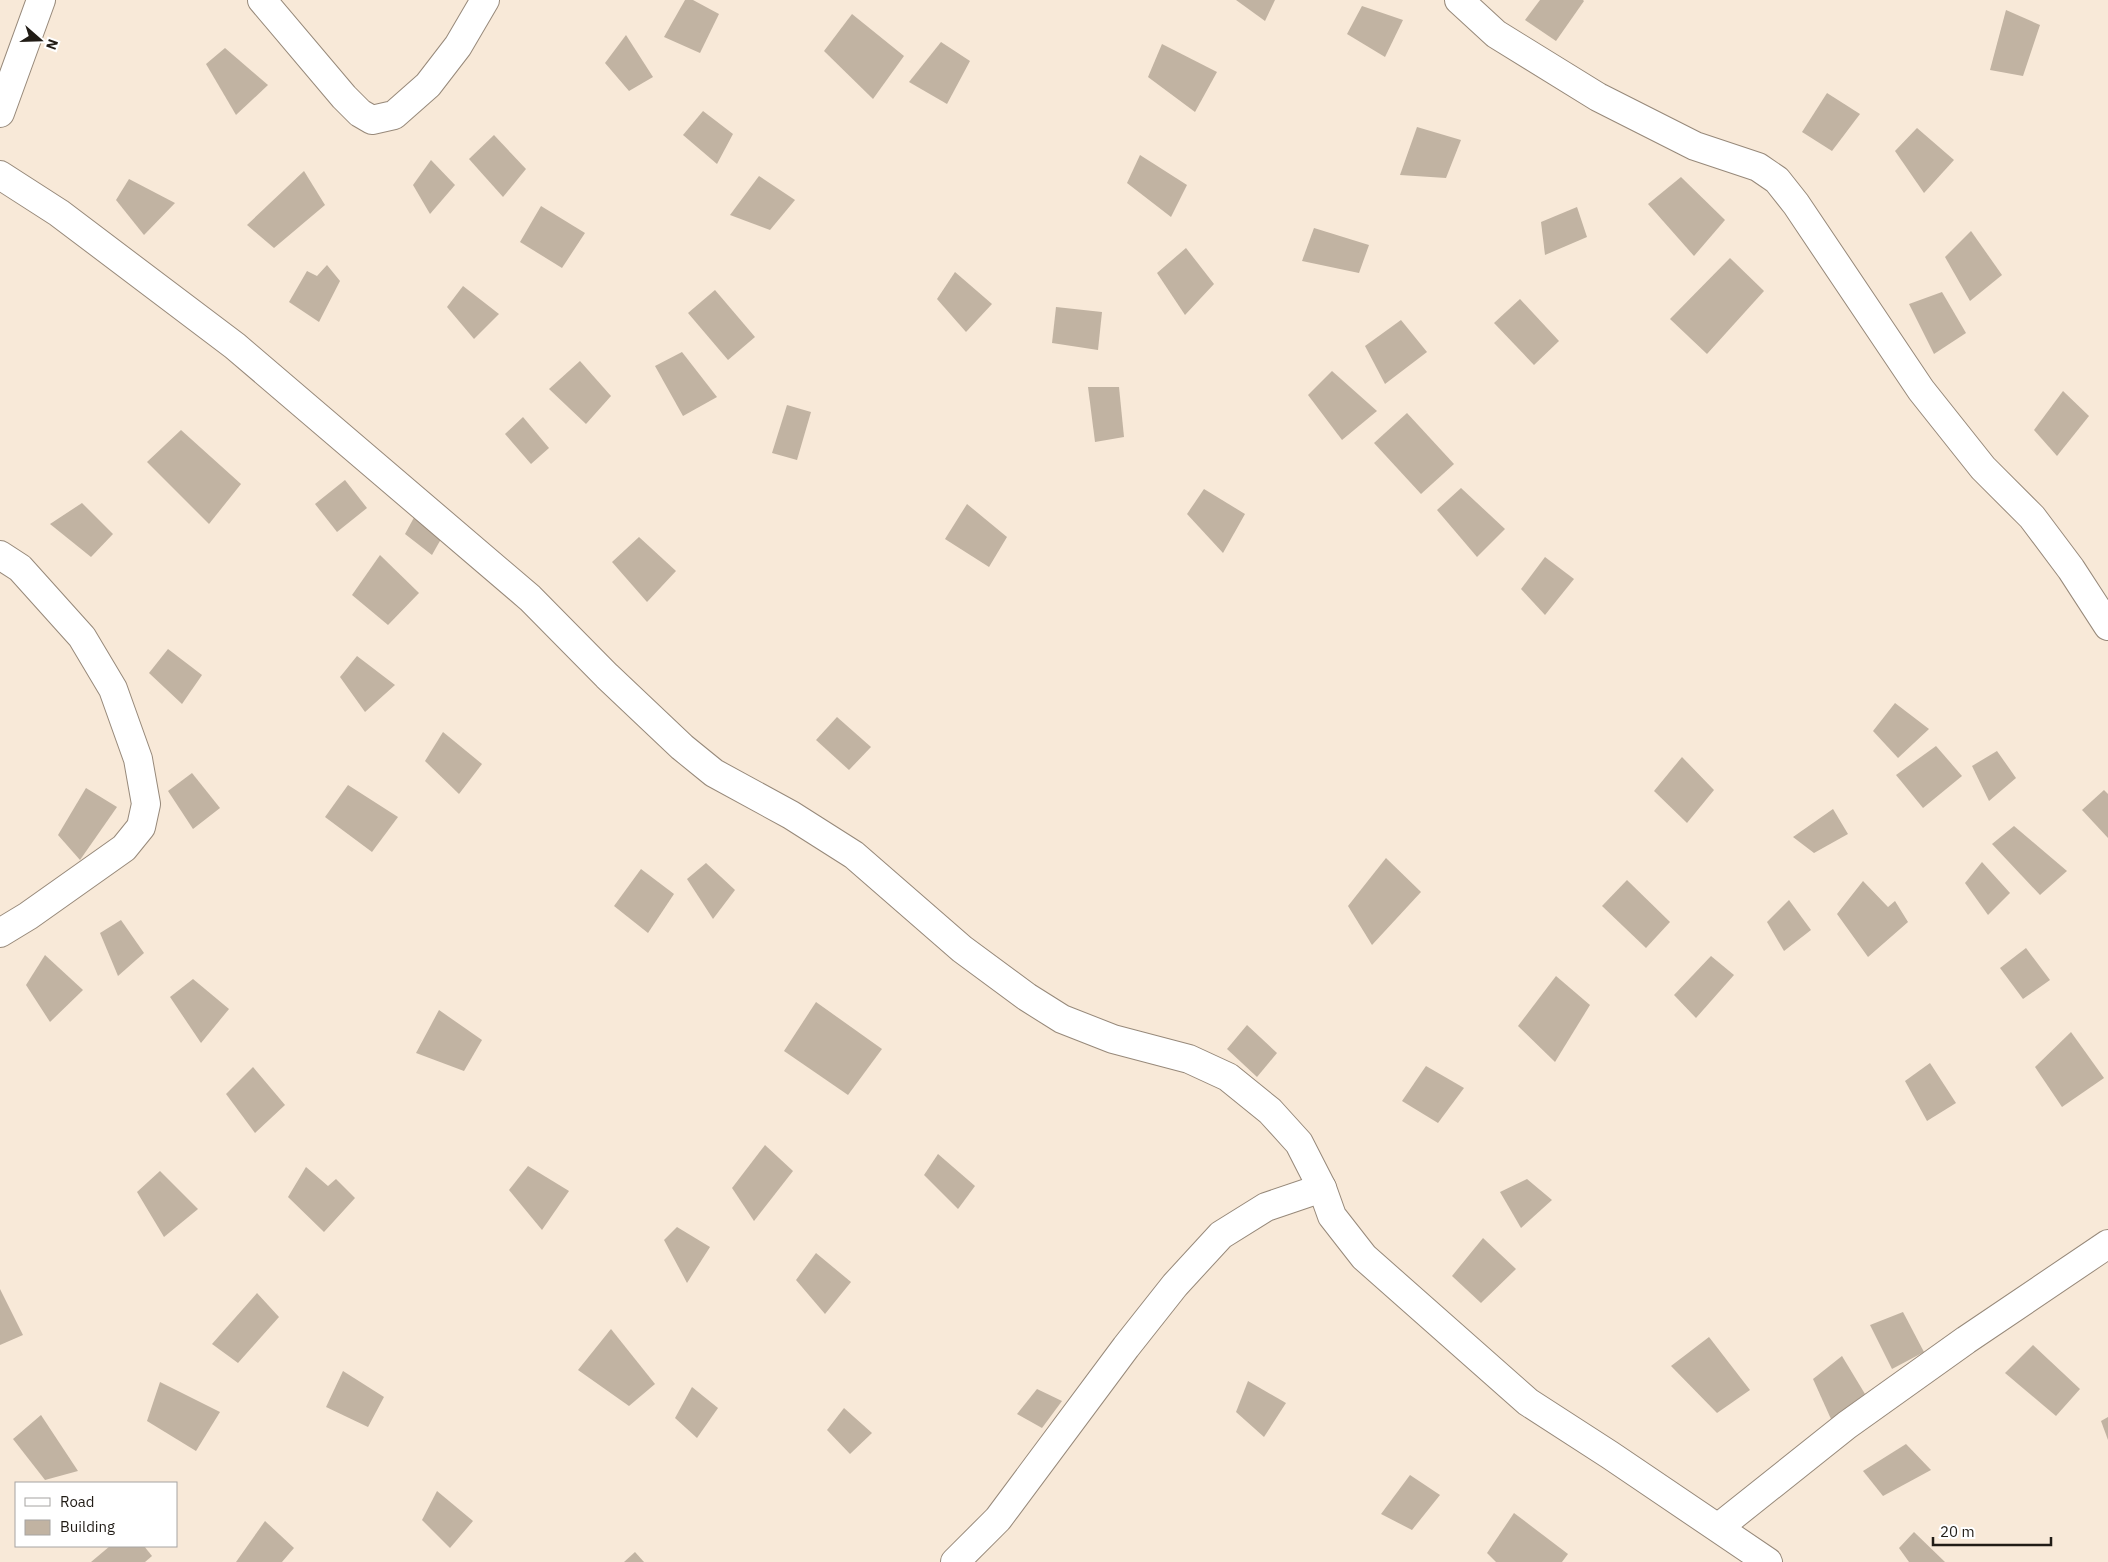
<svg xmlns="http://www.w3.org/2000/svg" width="2108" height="1562" font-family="'IBM Plex Sans',sans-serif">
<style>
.building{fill:#c1b3a2}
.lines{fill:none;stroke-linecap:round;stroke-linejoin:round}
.minor-casing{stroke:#97897a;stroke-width:30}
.minor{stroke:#fff;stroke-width:28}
</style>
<rect width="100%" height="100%" fill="#f8e9d8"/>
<!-- building -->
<g class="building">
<polygon points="685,0 693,0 719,14 700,53 664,37"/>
<polygon points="1236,0 1275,0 1265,21"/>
<polygon points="1540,0 1583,0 1584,1 1556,41 1525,20"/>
<polygon points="1362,6 1403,20 1385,57 1347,34"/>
<polygon points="2006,10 2040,25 2023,76 1990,70"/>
<polygon points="852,14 904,56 873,99 824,51"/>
<polygon points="626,35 653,77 629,91 605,63"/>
<polygon points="941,42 970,61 947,104 909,82"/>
<polygon points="1162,44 1217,72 1195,112 1148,77"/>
<polygon points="225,48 268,85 236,115 206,64"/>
<polygon points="1827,93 1860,114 1832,151 1802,132"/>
<polygon points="703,111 733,134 717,164 683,135"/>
<polygon points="1417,127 1461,140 1446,178 1400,175"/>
<polygon points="1917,128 1954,160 1924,193 1895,151"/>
<polygon points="494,135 526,169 503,197 469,159"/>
<polygon points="1140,155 1187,185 1171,217 1127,183"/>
<polygon points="431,160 455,185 430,214 413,185"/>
<polygon points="304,171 325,205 274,248 247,225"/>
<polygon points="759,176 795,200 770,230 730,215"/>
<polygon points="1681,177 1725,220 1694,256 1648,204"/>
<polygon points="129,179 175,203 144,235 116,200"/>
<polygon points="541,206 585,233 562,268 520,242"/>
<polygon points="1577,207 1587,237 1545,255 1541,222"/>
<polygon points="1314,228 1369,245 1359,273 1302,261"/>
<polygon points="1971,231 2002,275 1970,301 1945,257"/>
<polygon points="1186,248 1214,284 1185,315 1157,273"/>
<polygon points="1730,258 1764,291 1707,354 1670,319"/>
<polygon points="327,265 340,281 319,322 289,302 307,271 317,276"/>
<polygon points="955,272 992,304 966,332 937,299"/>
<polygon points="463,286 499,314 474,339 447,307"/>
<polygon points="715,290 755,337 728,360 688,313"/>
<polygon points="1942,292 1966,333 1934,354 1909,304"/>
<polygon points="1520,299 1559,341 1534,365 1494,323"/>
<polygon points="1056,307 1102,312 1098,350 1052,343"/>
<polygon points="1401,320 1427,352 1385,384 1365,346"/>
<polygon points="682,352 717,397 683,416 655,366"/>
<polygon points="580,361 611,396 586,424 549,389"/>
<polygon points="1332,371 1377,411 1342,440 1308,395"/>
<polygon points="1088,387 1119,387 1124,437 1095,442"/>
<polygon points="2063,391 2089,416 2057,456 2034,430"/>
<polygon points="787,405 811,412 797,460 772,453"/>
<polygon points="1407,413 1454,464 1421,494 1374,443"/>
<polygon points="523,417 549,448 531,464 505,434"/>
<polygon points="181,430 241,484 209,524 147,462"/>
<polygon points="345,480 367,508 337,532 315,504"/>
<polygon points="1461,488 1505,529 1477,557 1437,510"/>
<polygon points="1204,489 1245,514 1223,553 1187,514"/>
<polygon points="82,503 113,534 91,557 50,524"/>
<polygon points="967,504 1007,537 989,567 945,539"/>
<polygon points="417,512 445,532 432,555 405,534"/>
<polygon points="639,537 676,571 647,602 612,562"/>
<polygon points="380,555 419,593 388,625 352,595"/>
<polygon points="1545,557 1574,579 1545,615 1521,589"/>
<polygon points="168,649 202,675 182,704 149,673"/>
<polygon points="357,656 395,685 365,712 340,677"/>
<polygon points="1895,703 1929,729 1898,758 1873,731"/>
<polygon points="837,717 871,747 849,770 816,740"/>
<polygon points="443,732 482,764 459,794 425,761"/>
<polygon points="1936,746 1962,776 1923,808 1896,775"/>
<polygon points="1997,751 2016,778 1989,801 1972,766"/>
<polygon points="1682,757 1714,790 1687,823 1654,791"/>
<polygon points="192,773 220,808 193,829 168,791"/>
<polygon points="348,785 398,817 372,852 325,817"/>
<polygon points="86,788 117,807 80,860 58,835"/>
<polygon points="2104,790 2108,794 2108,838 2082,810"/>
<polygon points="1833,809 1848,834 1814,853 1793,837"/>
<polygon points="2014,826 2067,871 2040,895 1992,844"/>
<polygon points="1386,858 1421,892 1372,945 1348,906"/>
<polygon points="1982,862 2010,893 1988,915 1965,883"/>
<polygon points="706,863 735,890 713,919 687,879"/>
<polygon points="641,869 674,894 648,933 614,906"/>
<polygon points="1627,880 1670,922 1646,948 1602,906"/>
<polygon points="1863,881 1888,907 1895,901 1908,922 1868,957 1837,914"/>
<polygon points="1789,900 1811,930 1784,951 1767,922"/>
<polygon points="121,920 144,953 118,976 100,933"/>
<polygon points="2026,948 2050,980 2023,999 2000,968"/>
<polygon points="45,955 83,990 50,1022 26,985"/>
<polygon points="1711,956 1734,975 1696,1018 1674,995"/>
<polygon points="1556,976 1590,1005 1555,1062 1518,1026"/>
<polygon points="193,979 229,1009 201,1043 170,997"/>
<polygon points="816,1002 882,1049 848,1095 784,1051"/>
<polygon points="439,1010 482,1040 464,1071 416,1053"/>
<polygon points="1247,1025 1277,1053 1257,1077 1227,1049"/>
<polygon points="2071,1032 2104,1078 2062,1107 2035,1067"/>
<polygon points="1930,1063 1956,1103 1927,1121 1905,1081"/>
<polygon points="1426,1066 1464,1088 1438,1123 1402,1101"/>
<polygon points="253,1067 285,1105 255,1133 226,1094"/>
<polygon points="765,1145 793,1171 754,1221 732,1188"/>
<polygon points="938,1154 975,1186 958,1209 924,1175"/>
<polygon points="528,1166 569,1191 542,1230 509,1190"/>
<polygon points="306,1167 328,1186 336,1179 355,1198 324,1232 288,1197"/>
<polygon points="160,1171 198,1209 164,1237 137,1192"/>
<polygon points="1527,1179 1552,1200 1521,1228 1500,1192"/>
<polygon points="677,1227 710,1247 687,1283 664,1240"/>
<polygon points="1483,1238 1516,1269 1481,1303 1452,1276"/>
<polygon points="816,1253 851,1282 825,1314 796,1280"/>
<polygon points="0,1289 23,1335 0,1345"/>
<polygon points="257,1293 279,1317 238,1363 212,1344"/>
<polygon points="1903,1312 1924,1352 1892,1369 1870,1325"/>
<polygon points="611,1329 655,1384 629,1406 578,1370"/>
<polygon points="1709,1337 1750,1390 1717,1413 1671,1366"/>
<polygon points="2033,1345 2080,1389 2056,1416 2005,1373"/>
<polygon points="1842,1356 1865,1394 1831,1419 1813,1379"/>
<polygon points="343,1371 384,1397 368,1427 326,1407"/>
<polygon points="1248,1381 1286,1403 1264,1437 1236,1412"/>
<polygon points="160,1382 220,1412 196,1451 147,1421"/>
<polygon points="692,1387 718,1408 697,1438 675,1418"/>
<polygon points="1037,1389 1062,1401 1042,1428 1017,1414"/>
<polygon points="844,1408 872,1433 850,1454 827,1430"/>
<polygon points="41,1415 78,1471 45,1480 13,1439"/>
<polygon points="2108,1417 2108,1440 2101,1421"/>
<polygon points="1906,1444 1931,1470 1883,1496 1863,1471"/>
<polygon points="1410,1475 1440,1495 1412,1530 1381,1514"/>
<polygon points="437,1491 473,1521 450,1548 422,1520"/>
<polygon points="1514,1513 1568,1554 1562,1562 1496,1562 1487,1553"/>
<polygon points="265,1521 294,1548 282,1562 236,1562"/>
<polygon points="1914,1532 1945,1562 1909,1562 1899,1548"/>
<polygon points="110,1546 144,1546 152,1556 145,1562 91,1562"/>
<polygon points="635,1552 644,1562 624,1562"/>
</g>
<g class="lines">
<!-- minor casing -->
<g class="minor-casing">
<g id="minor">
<polyline points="262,0 344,97 360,113 372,120 394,115 428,85 458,46 485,0"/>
<polyline points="1459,0 1496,34 1598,97 1695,146 1758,167 1777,180 1796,204 1921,390 1983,468 2032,517 2071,569 2108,626"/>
<polyline points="0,113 41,0"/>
<polyline points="0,175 59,213 235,346 530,598 607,676 682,747 714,773 791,815 854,855 962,949 1027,997 1062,1019 1113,1039 1189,1059 1228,1077 1270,1111 1299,1143 1322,1188 1332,1216 1364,1257 1528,1402 1610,1455 1768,1562"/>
<polyline points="0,555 20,568 82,637 113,689 138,759 146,804 141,827 124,848 28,916 0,933"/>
<polyline points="1719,1527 1847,1425 1966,1340 2108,1244"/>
<polyline points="955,1562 998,1519 1126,1347 1175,1285 1221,1235 1266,1207 1322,1188"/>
</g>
</g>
<!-- minor -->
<use href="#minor" class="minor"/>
</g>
<!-- legend -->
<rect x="15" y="1482" width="162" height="65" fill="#ffffff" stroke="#a6a4a2"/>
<rect x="25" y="1498" width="25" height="8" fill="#ffffff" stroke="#a6a4a2"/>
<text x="60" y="1507" font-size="15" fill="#211c16">Road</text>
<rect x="25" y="1520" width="25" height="15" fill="#c1b3a2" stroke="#a6a4a2"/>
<text x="60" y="1532" font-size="15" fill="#211c16">Building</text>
<!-- north arrow -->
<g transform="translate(40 40) rotate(110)" stroke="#ffffff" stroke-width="4" paint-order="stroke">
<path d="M0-4L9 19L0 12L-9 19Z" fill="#211c16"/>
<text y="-8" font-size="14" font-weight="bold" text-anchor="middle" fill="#211c16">N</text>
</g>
<!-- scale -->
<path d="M1933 1537v8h118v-8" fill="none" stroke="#211c16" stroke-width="2.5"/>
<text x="1940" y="1537" font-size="15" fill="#211c16" stroke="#ffffff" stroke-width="4" paint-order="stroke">20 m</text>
</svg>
